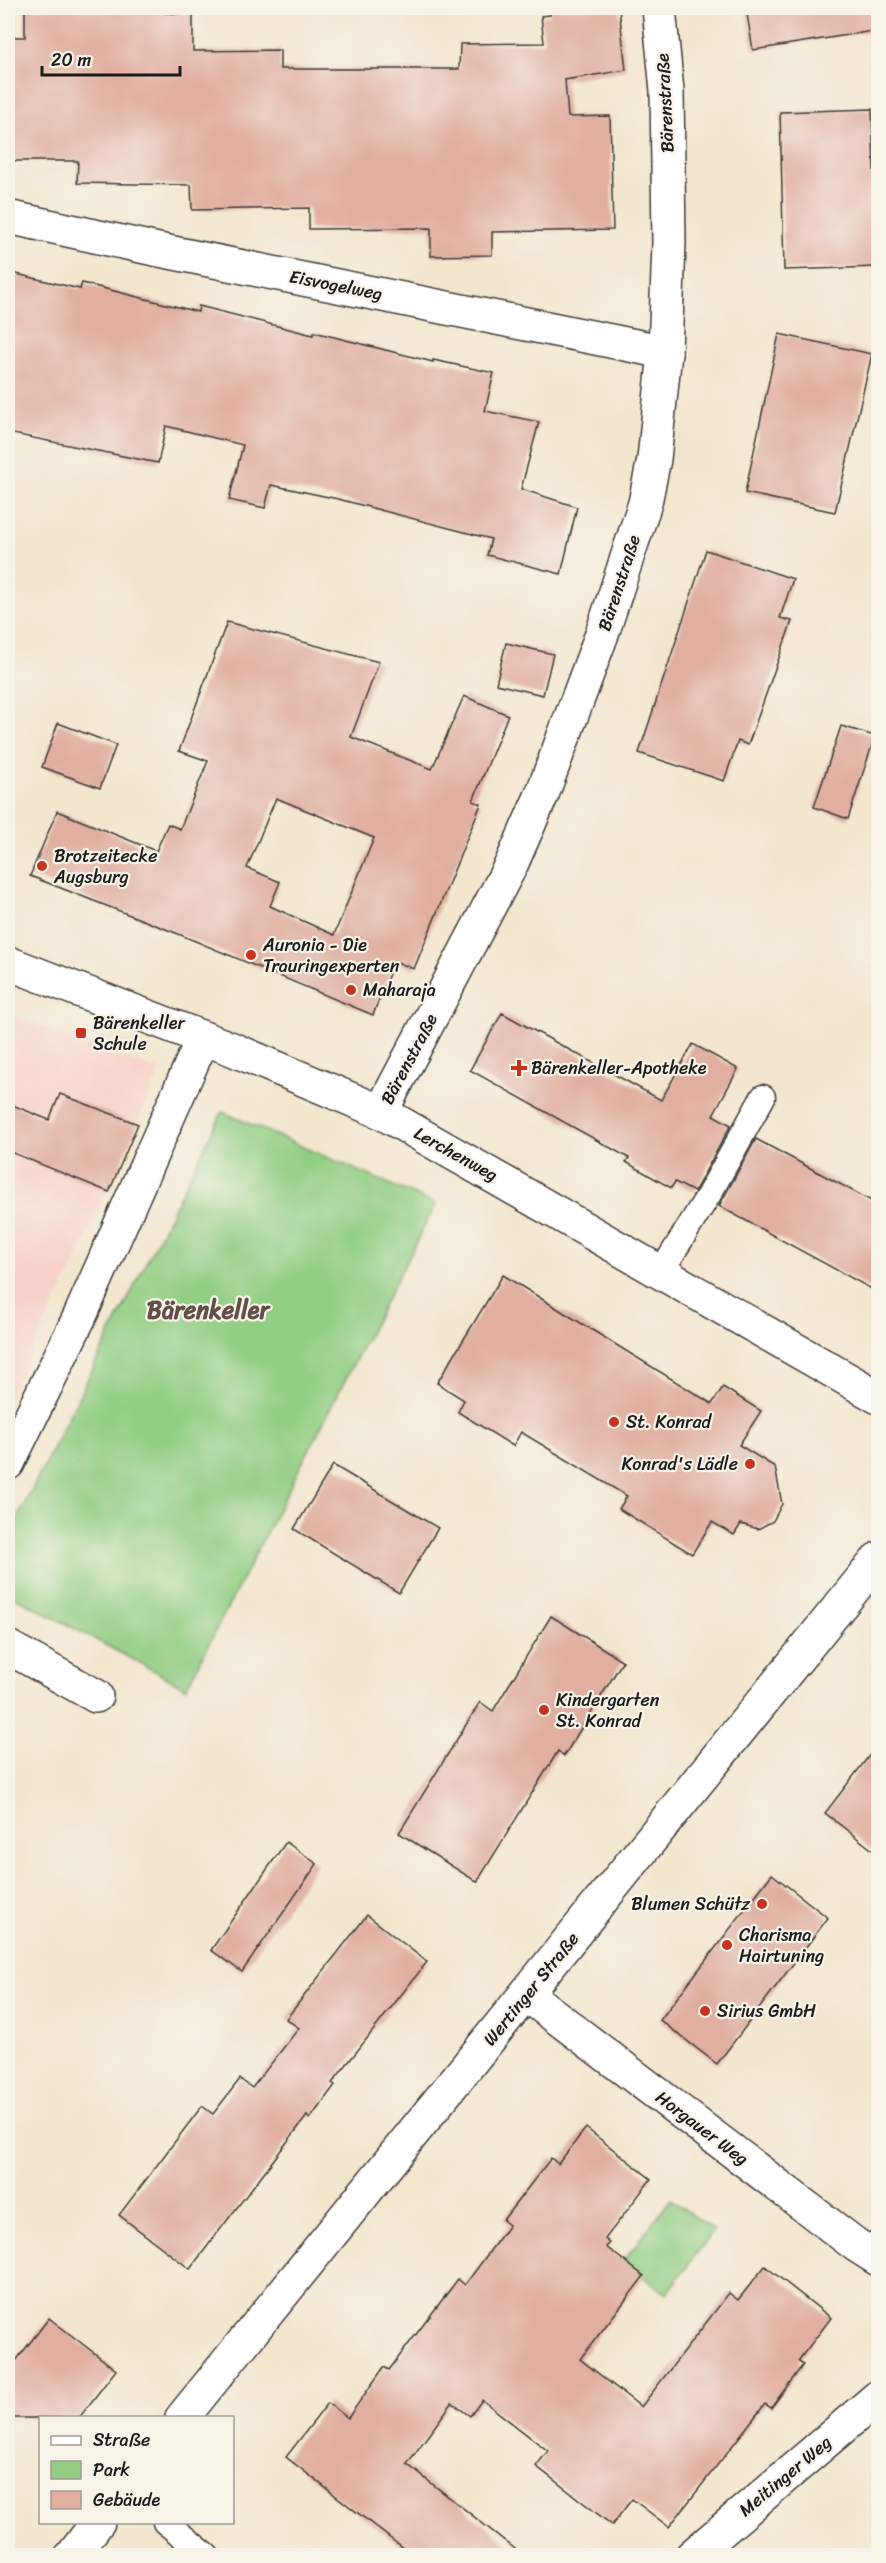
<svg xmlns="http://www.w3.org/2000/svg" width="886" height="2563" font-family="Sriracha,sans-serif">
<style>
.built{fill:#f7d1c8}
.green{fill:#91ce83;stroke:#567550;stroke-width:1.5}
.building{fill:#e0afa0;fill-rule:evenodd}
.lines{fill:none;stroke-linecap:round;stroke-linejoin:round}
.service-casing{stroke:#3c3a37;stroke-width:27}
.minor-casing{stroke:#3c3a37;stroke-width:36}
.service{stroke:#fff;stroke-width:24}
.minor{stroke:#fff;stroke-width:33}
.poi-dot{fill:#c8321e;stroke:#f7f3e8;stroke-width:2}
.labels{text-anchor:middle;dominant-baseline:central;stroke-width:4.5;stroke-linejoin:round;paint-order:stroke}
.street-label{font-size:18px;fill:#1c1c1c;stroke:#f7f3e8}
.poi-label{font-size:18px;fill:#1c1c1c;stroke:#f7f3e8;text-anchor:start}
.district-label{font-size:24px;font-weight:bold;fill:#614f4a;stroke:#f7f3e8}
</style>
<rect width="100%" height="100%" fill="#f7f3e8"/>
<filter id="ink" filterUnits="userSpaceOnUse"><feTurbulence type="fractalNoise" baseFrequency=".0167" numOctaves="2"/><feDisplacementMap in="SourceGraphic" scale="12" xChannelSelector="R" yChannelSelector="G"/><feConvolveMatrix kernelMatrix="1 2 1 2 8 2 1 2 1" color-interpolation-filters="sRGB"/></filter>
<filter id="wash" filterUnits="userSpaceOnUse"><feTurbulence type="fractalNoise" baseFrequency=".008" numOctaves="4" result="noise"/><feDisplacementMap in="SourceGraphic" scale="24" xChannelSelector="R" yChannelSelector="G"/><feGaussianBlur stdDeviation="1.35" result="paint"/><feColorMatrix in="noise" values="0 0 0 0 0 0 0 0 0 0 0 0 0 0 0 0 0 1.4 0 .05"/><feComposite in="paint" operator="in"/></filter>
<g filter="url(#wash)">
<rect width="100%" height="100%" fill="#f3e6ce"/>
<!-- built -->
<polygon class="built" points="8,1014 160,1071 71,1272 8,1398"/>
<!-- green -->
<g class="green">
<polygon points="222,1112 436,1204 186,1688 8,1593 8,1537"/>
<polygon points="671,2199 714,2231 666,2294 623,2261"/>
</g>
<g id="blocks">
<!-- building -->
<g class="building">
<polygon points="25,8 165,8 165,13 193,14 193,51 280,50 280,69 459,69 460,44 544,43 541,16 550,15 549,8 619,8 626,70 565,80 568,117 610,116 613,230 492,232 492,255 431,256 431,228 309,229 309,208 192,210 191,185 77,183 78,161 8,161 8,37 25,37"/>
<polygon points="746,8 879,8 879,30 753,50"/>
<polygon points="872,109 874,170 879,170 879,205 874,205 877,267 784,270 780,112"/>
<polygon points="8,272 80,289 82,283 198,312 199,306 313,335 314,332 433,362 433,360 494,373 485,411 539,422 521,489 577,507 561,574 487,555 491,539 338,499 271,485 265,508 229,500 243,445 166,426 158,463 8,433"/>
<polygon points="779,334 872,354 835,512 745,493"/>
<polygon points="706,550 793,579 780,618 792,621 748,745 738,741 724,781 639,753"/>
<path d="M227 622 379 662 351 737 432 769 464 696 508 715 473 801 481 804 414 969 394 961 373 1015 176 933 30 876 57 811 156 851 168 824 180 829 208 761 179 751ZM276 798 374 838 334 935 270 906 280 882 247 868Z"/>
<polygon points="506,643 553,654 543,695 496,684"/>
<polygon points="58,723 116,745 100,788 42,767"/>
<polygon points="841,726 875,736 848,819 814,807"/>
<polygon points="502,1013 661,1100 693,1044 738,1069 713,1115 731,1125 694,1192 675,1182 671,1188 626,1162 629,1158 470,1070"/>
<polygon points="60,1094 138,1124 109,1192 8,1151 8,1103 49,1120"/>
<polygon points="756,1139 879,1205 879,1293 719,1206"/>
<polygon points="503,1275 712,1404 723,1387 761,1411 739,1445 775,1467 782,1504 773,1521 758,1529 741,1524 734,1535 712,1522 692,1554 619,1509 627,1496 521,1432 513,1446 458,1412 464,1400 437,1383"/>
<polygon points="333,1465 438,1528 399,1593 294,1529"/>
<polygon points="551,1616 623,1661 564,1756 558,1751 477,1882 399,1833 480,1702 493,1711"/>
<polygon points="879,1743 879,1855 825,1813"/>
<polygon points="286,1842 317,1864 242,1972 211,1950"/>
<polygon points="772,1874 828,1918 717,2064 660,2020"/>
<polygon points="367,1915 427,1962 332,2083 335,2085 310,2119 307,2116 190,2269 119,2215 202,2106 213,2114 240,2079 252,2088 299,2028 286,2019"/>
<polygon points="586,2128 651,2179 605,2239 610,2243 606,2247 644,2276 580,2359 641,2407 729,2293 738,2300 765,2266 831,2318 798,2361 803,2365 771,2408 765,2404 669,2527 632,2499 612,2525 536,2466 548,2451 482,2400 470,2416 452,2403 407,2464 524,2556 413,2556 286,2457 328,2403 348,2418 384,2367 389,2370 458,2279 465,2285 509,2225 503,2220 551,2158 558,2164"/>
<polygon points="49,2318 116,2370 79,2418 8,2418 8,2371"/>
</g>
</g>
</g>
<g filter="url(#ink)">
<use href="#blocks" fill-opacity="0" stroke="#3c3a37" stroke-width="1.5"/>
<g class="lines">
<!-- service casing -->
<g class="service-casing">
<g id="service">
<polyline points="661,1272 708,1196 763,1097"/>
<polyline points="165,2522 207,2556"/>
</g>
</g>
<!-- minor casing -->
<g class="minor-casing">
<g id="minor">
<polyline points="8,217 154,249 665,352"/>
<polyline points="8,963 232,1049 381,1112 878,1397"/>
<polyline points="381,1112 511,865 543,792 602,634 645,503 654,459 665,352 669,243 667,91 659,8"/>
<polyline points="8,1463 80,1316 203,1038"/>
<polyline points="8,1647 96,1696"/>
<polyline points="526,1994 856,2245 878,2259"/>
<polyline points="182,2418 878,1559"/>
<polyline points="72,2556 98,2522"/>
<polyline points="692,2556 878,2397"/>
</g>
</g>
<!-- service -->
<use href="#service" class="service"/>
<!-- minor -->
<use href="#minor" class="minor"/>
</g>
</g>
<!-- markers -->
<g class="poi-dot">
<circle cx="42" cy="866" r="6"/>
<circle cx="251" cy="955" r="6"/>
<circle cx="351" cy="990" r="6"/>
<rect x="75" y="1027" width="12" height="12" rx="3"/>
<path d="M516 1059h6v6h6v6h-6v6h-6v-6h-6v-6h6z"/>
<circle cx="614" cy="1422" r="6"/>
<circle cx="750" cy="1464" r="6"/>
<circle cx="544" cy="1710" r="6"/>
<circle cx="762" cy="1904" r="6"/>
<circle cx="727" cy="1945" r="6"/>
<circle cx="705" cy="2011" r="6"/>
</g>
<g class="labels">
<!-- street labels -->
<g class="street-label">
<text transform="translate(665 103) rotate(-93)">Bärenstraße</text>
<text transform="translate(336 285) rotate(11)">Eisvogelweg</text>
<text transform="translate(619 583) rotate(-72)">Bärenstraße</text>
<text transform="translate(409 1059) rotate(-62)">Bärenstraße</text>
<text transform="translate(456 1154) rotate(29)">Lerchenweg</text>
<text transform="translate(531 1989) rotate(-51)">Wertinger Straße</text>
<text transform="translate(702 2128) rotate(37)">Horgauer Weg</text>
<text transform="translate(785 2476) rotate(-40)">Meitinger Weg</text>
</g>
<!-- poi labels -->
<g class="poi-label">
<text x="54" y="856">Brotzeitecke<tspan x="54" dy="21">Augsburg</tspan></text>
<text x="263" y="945">Auronia - Die<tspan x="263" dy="21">Trauringexperten</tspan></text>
<text x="363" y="990">Maharaja</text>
<text x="93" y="1023">Bärenkeller<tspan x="93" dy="21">Schule</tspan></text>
<text x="531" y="1068">Bärenkeller-Apotheke</text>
<text x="626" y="1422">St. Konrad</text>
<text x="738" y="1464" text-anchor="end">Konrad's Lädle</text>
<text x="556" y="1700">Kindergarten<tspan x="556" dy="21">St. Konrad</tspan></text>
<text x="750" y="1904" text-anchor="end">Blumen Schütz</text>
<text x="739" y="1935">Charisma<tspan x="739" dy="21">Hairtuning</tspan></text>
<text x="717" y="2011">Sirius GmbH</text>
</g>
<!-- district labels -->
<g class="district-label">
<text x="208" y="1310">Bärenkeller</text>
</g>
</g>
<!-- margin -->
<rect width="886" height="2563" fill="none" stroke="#f7f3e8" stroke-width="30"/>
<!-- legend -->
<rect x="39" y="2416" width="195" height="108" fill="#f7f3e8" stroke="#9f9d96" stroke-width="1.5"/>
<rect x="51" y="2436" width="30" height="9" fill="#ffffff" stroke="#9f9d96" stroke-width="1.5"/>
<text x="93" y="2446" font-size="18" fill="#1c1c1c">Straße</text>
<rect x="51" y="2461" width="30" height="18" fill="#91ce83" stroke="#9f9d96" stroke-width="1.5"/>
<text x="93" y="2476" font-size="18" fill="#1c1c1c">Park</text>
<rect x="51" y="2491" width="30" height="18" fill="#e0afa0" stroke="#9f9d96" stroke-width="1.5"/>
<text x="93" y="2506" font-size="18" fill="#1c1c1c">Gebäude</text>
<!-- scale -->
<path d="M42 66v9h138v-9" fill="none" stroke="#1c1c1c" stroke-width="3"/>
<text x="51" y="66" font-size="18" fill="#1c1c1c" stroke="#f7f3e8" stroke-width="4.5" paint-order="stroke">20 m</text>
</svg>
